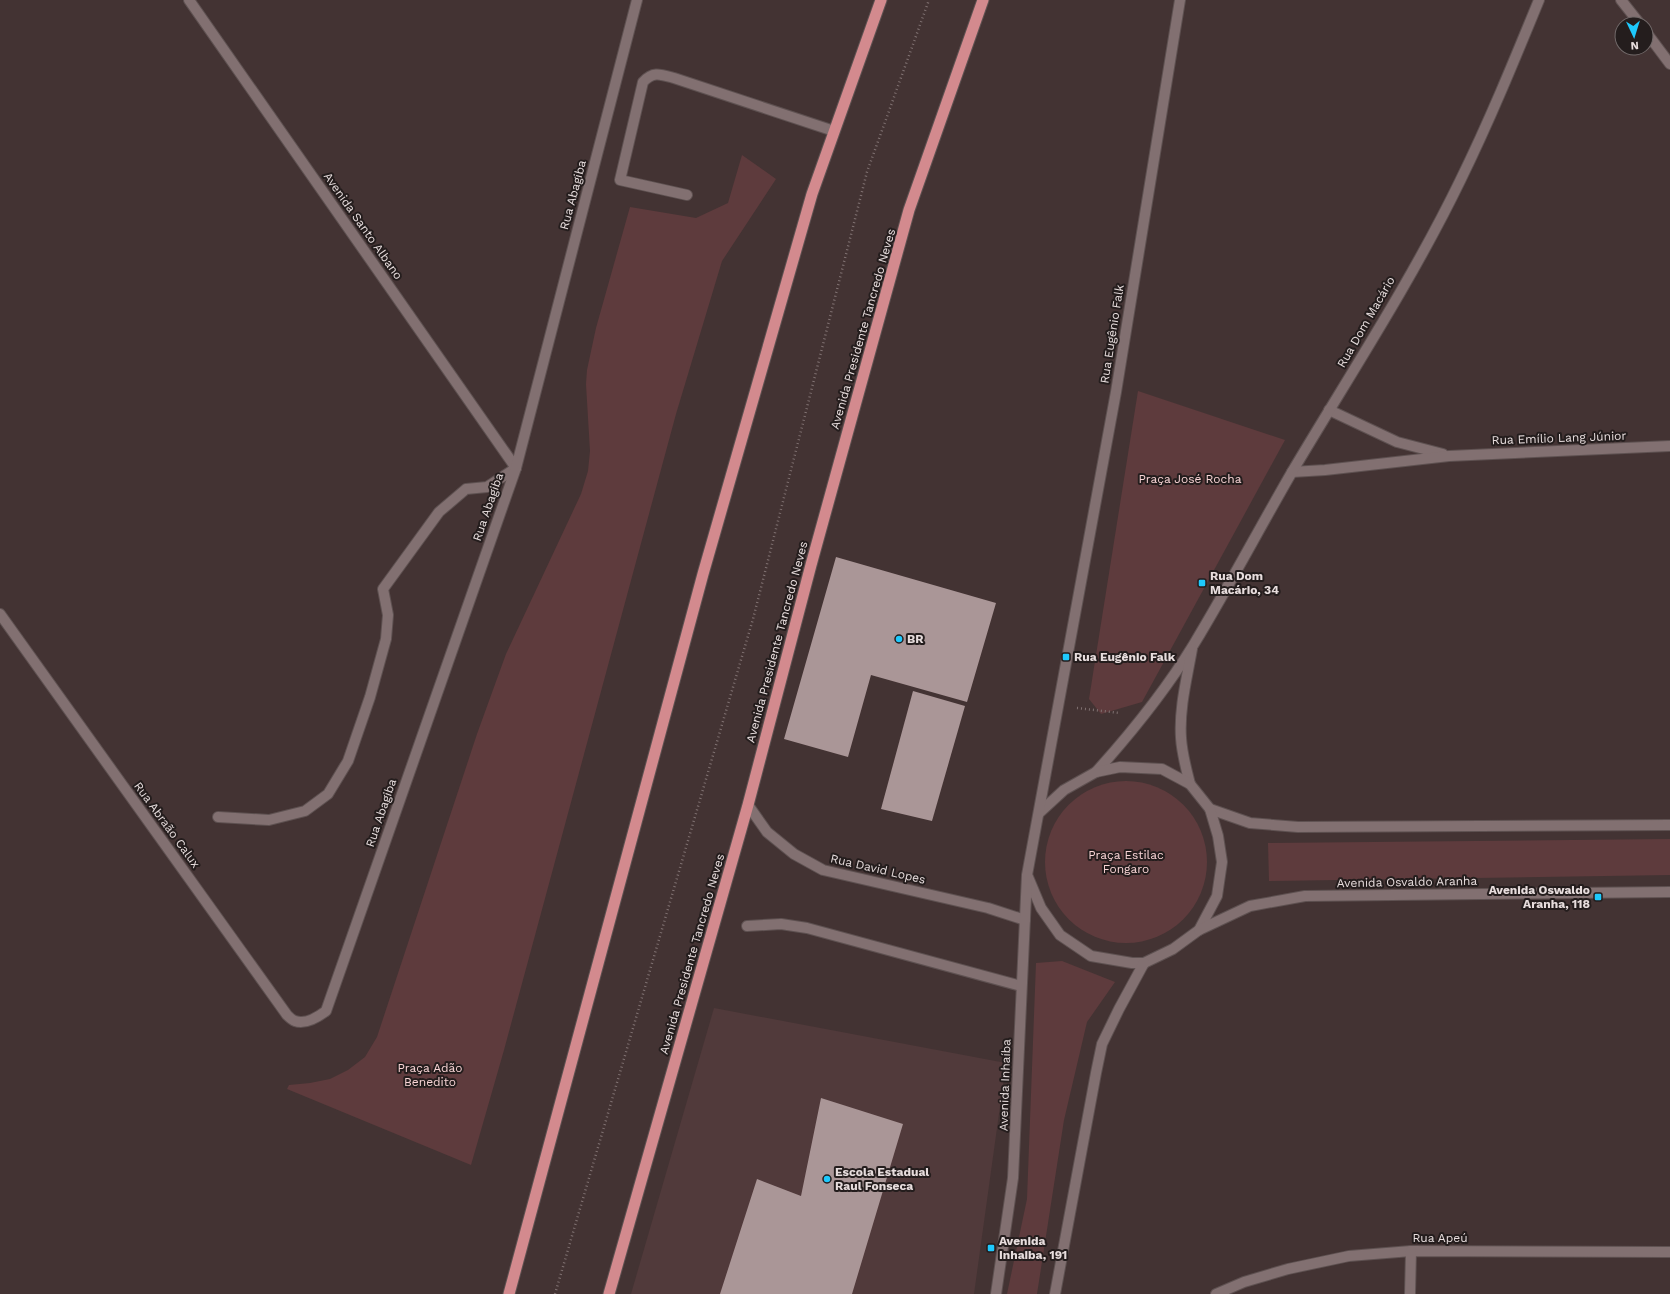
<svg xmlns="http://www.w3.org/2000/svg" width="1670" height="1294" font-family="'Work Sans',sans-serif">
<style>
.built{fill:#513a3b}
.green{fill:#5e3b3d}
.building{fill:#aa9697}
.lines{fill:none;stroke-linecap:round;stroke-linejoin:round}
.service-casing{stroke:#5e5151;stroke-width:12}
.minor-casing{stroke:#5e5151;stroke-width:12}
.trunk-casing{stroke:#5e5151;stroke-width:13}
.path{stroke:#807272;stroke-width:2.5;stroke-dasharray:1 3;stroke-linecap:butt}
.service{stroke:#827071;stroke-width:10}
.minor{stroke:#827071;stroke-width:10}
.trunk{stroke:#d38a8e;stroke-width:11}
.poi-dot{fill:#1ec9fd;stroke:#241d1d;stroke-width:1.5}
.labels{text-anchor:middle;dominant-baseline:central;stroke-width:4;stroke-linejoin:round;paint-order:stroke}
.street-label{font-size:12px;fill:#e7dddd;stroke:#241d1d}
.park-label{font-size:12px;fill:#f8d4d5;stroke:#241d1d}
.poi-label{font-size:12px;font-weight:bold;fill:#e7dddd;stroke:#241d1d;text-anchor:start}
</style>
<rect width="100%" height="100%" fill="#433333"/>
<!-- built -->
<polygon class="built" points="714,1008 1006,1063 974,1294 631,1294"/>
<!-- green -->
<g class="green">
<polygon points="742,155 776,179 722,261 676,414 504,1050 471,1165 287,1089 289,1085 310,1083 330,1079 348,1070 365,1057 377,1037 477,734 506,654 581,494 588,471 590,451 586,384 587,370 596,328 630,207 696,218 728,203"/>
<polygon points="1138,391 1285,440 1142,702 1101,714 1089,699"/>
<circle cx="1126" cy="862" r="81"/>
<polygon points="1670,839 1670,875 1269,881 1268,843"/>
<polygon points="1062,961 1115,982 1087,1022 1064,1120 1037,1294 1007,1294 1027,1199 1036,963"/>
</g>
<!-- building -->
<g class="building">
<polygon points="836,557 996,603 967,702 871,675 848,757 784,739"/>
<polygon points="913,691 965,706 932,821 881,809"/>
<polygon points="821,1098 903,1124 852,1294 720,1294 757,1179 801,1196"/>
</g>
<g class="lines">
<!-- service casing -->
<g class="service-casing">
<g id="service">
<path d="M687 195 620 180 643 82C653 71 660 74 674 78L834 131"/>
<polyline points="218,817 269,820 305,811 328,794 348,761 370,697 386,639 388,615 383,589 439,512 466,489 487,487 516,468"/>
</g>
</g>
<!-- minor casing -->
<g class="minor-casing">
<g id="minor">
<polyline points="189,0 516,468"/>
<polyline points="1621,0 1640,24"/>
<polyline points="1646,32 1670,64"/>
<polyline points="1329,410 1397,442 1443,454"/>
<polyline points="1292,472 1325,470 1449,456 1670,446"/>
<path d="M0 614 287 1015C289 1017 292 1020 295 1021 306 1025 318 1017 326 1011L516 468 637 0"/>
<path d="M1096 772C1132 732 1166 690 1194 644 1228 588 1259 529 1292 472 1349 376 1411 282 1460 181 1489 122 1514 61 1539 0"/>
<path d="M1190 784C1186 768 1182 754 1181 738 1179 708 1187 678 1192 649"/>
<polyline points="748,805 767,832 794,854 823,870 988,908 1025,920"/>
<polyline points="1210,809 1250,823 1298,827 1670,825"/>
<polyline points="1028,877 1041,908 1060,935 1091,956 1132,963 1144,963 1173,949 1199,930 1217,896 1222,862 1218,836 1210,809 1190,784 1162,769 1120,767 1096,772 1064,790 1039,813"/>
<polyline points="747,926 781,924 807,928 1021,986"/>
<polyline points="1199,930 1250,906 1305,896 1670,892"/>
<polyline points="996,1294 1013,1178 1027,875 1116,392 1180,0"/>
<polyline points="1055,1294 1096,1073 1102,1044 1119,1009 1144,963"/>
<polyline points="1216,1294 1244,1282 1288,1269 1349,1256 1411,1251 1670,1252"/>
<polyline points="1410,1294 1411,1251"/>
</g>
</g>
<!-- trunk casing -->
<g class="trunk-casing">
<g id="trunk">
<polyline points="509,1294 703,574 812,194 881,0"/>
<polyline points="609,1294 748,805 811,565 909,210 983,0"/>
</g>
</g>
<!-- path -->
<g class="path">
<polyline points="1077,708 1120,713"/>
<polyline points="555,1294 753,619 867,172 929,0"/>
</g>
<!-- service -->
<use href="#service" class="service"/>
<!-- minor -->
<use href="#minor" class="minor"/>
<!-- trunk -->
<use href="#trunk" class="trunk"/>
</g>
<!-- markers -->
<g class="poi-dot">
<rect x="1198" y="579" width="8" height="8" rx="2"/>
<circle cx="899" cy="639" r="4"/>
<rect x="1062" y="653" width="8" height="8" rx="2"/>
<rect x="1594" y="893" width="8" height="8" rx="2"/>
<circle cx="827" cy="1179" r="4"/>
<rect x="987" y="1244" width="8" height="8" rx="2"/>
</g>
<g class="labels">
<!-- street labels -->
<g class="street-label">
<text transform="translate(573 195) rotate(-75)">Rua Abagiba</text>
<text transform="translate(363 226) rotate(55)">Avenida Santo Albano</text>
<text transform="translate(1366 322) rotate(-60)">Rua Dom Macário</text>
<text transform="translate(863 329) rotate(-74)">Avenida Presidente Tancredo Neves</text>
<text transform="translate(1112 334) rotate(-81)">Rua Eugênio Falk</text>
<text transform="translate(1559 438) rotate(-2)">Rua Emílio Lang Júnior</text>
<text transform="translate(488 507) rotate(-71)">Rua Abagiba</text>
<text transform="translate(777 642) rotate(-75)">Avenida Presidente Tancredo Neves</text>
<text transform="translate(381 813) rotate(-71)">Rua Abagiba</text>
<text transform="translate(167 825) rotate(54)">Rua Abraão Calux</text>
<text transform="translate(878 869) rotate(13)">Rua David Lopes</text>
<text transform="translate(1407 882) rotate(-1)">Avenida Osvaldo Aranha</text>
<text transform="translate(692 954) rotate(-74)">Avenida Presidente Tancredo Neves</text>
<text transform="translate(1005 1085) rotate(-88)">Avenida Inhaíba</text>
<text x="1440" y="1238">Rua Apeú</text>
</g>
<!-- park labels -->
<g class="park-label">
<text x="1190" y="479">Praça José Rocha</text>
<text x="1126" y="855">Praça Estilac<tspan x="1126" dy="14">Fongaro</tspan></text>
<text x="430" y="1068">Praça Adão<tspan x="430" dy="14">Benedito</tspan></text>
</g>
<!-- poi labels -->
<g class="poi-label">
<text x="1210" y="576">Rua Dom<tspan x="1210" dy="14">Macário, 34</tspan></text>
<text x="907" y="639">BR</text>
<text x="1074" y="657">Rua Eugênio Falk</text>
<text x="1590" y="890" text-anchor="end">Avenida Oswaldo<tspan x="1590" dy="14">Aranha, 118</tspan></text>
<text x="835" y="1172">Escola Estadual<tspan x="835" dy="14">Raul Fonseca</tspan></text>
<text x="999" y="1241">Avenida<tspan x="999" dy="14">Inhaiba, 191</tspan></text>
</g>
</g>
<!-- north arrow -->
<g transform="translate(1634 36) rotate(176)"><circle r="19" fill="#241d1d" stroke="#726a6a"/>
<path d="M0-3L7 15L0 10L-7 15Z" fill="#1ec9fd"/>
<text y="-6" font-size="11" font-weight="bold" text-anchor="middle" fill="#e7dddd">N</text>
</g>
</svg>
